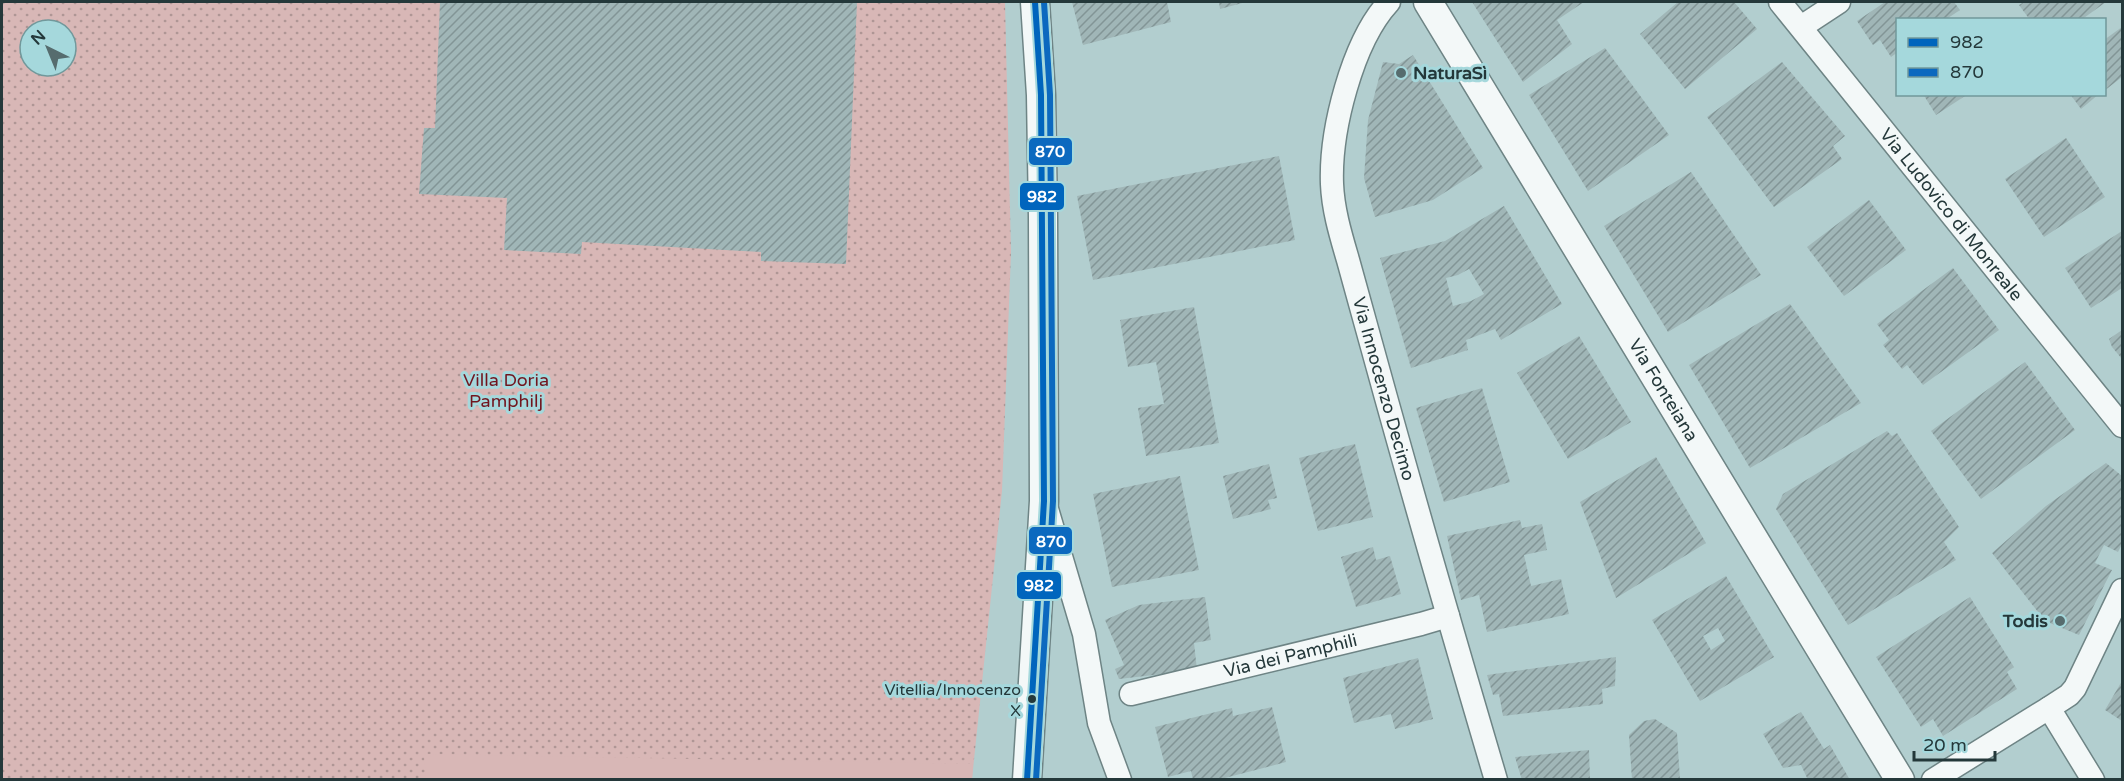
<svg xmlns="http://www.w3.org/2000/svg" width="2124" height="781" font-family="'Varela Round',sans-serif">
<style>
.park{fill:url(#park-dots);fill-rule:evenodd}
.pitch{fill:#d8b7b6}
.building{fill:url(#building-hatch);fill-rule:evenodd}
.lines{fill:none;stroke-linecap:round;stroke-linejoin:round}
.minor-casing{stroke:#6e8485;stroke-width:25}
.tertiary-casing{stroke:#6e8485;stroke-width:31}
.minor{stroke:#f3f8f8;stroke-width:22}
.tertiary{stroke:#f3f8f8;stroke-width:28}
.bus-1-casing{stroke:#a5d8dc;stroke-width:10}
.bus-2-casing{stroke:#a5d8dc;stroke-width:10}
.bus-1{stroke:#0065bd;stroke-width:6}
.bus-2{stroke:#0c69bf;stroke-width:6}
.poi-dot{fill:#566c6e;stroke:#a5d8dc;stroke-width:2}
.bus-dot{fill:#24383a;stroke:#a5d8dc;stroke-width:2}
.labels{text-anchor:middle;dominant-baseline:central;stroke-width:6;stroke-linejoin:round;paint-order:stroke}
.bus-label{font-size:16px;fill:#24383a;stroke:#a5d8dc;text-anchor:end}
.poi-label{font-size:18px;font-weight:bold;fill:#24383a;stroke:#a5d8dc;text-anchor:start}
.street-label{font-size:18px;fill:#24383a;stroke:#a5d8dc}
.park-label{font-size:18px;fill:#71151e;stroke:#a5d8dc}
.line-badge{stroke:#a5d8dc;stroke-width:2}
.badge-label{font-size:16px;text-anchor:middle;font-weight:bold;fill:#fff}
</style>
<defs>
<pattern id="park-dots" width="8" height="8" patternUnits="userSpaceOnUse" patternTransform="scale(1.5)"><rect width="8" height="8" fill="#d8b7b6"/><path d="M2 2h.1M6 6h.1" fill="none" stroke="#af9695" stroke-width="1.8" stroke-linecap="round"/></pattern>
<pattern id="building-hatch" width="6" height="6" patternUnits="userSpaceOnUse" patternTransform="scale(1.5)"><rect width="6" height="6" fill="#a0b6b7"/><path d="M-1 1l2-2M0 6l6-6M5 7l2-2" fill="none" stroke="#829596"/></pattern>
</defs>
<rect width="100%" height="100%" fill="#b2cecf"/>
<!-- park -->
<path class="park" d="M2 2H1005L1011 252 1002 491 972 779 2 780ZM30 30H66V66H30Z"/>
<!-- pitch -->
<polygon class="pitch" points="424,754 973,764 972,780 426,780"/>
<!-- building -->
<g class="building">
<polygon points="440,2 857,2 846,264 761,261 761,252 582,242 581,254 504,250 507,198 419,194 424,128 435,128"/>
<polygon points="1072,2 1167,2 1171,22 1083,45"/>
<polygon points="1219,2 1246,2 1220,9"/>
<polygon points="1472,2 1584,2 1557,20 1572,44 1523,82"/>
<polygon points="1678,2 1734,2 1757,29 1685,89 1640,34"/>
<polygon points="1885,2 1954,2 1960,10 1945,20 1898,20 1898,52 1891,57 1880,40 1873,45 1857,21"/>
<polygon points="2024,2 2106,2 2081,20 2030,20 2019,5"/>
<polygon points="2122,27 2122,77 2104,91 2104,40"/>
<polygon points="1605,48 1669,135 1588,191 1529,95"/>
<polygon points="1413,55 1483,168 1433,200 1375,217 1364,178 1368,120 1383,62 1399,64"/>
<polygon points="1782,62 1845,136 1833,146 1842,159 1774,207 1707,117"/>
<polygon points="1923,94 1968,94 1936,115"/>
<polygon points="2070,94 2099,94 2081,109"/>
<polygon points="2066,138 2105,197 2044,237 2005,179"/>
<polygon points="1279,156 1295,240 1093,280 1077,196"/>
<polygon points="1691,172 1761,275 1668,332 1604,226"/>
<polygon points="1869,200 1906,250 1844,296 1807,247"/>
<path d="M1504 206 1562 304 1501 340 1495 329 1466 340 1468 350 1411 368 1380 258 1445 241ZM1469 269 1484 294 1471 301 1453 306 1446 278 1458 275Z"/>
<polygon points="2122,231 2122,288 2091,308 2065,268"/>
<polygon points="1953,268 1999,330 1923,385 1907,365 1902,369 1883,345 1889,340 1877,324"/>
<polygon points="1790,304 1861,403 1750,468 1689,365"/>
<polygon points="1194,307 1219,443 1146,456 1138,408 1164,404 1156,362 1128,367 1120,320"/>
<polygon points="2122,330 2122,359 2112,347 2109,339"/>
<polygon points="1579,336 1631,422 1568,459 1517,373"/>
<polygon points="2025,362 2075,430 1981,499 1931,431"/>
<polygon points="1482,388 1510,482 1444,502 1416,408"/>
<polygon points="1887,431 1892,436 1897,433 1959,527 1944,542 1956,560 1848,625 1776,509 1783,494"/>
<polygon points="1355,444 1373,517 1318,531 1299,458"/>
<polygon points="1656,457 1706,543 1616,598 1580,502"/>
<polygon points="2106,463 2122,476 2122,544 2118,552 2104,545 2095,563 2112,570 2079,635 2045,621 1992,553 2046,506"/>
<polygon points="1269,464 1277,498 1268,500 1271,509 1233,519 1223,476"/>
<polygon points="1180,476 1199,570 1112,587 1093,494"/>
<polygon points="1520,520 1522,528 1542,524 1547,550 1524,555 1531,586 1561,579 1569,614 1487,632 1479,595 1461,600 1447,536"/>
<polygon points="1373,547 1376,560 1390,556 1401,594 1356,607 1341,557"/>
<path d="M1726 576 1774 657 1700 701 1652 620ZM1718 628 1725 641 1711 650 1703 636Z"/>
<polygon points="1205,597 1211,640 1194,643 1197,670 1119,679 1115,669 1124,665 1105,620 1139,605"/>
<polygon points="1970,597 2014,667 2007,672 2017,689 1943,736 1933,719 1921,727 1876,657"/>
<polygon points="1616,657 1615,686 1602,689 1603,704 1503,716 1499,694 1493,695 1487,675"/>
<polygon points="1418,658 1433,719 1395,729 1391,714 1354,723 1343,678"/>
<polygon points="2122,681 2122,721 2105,710"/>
<polygon points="1272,707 1286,762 1217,780 1193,780 1191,771 1168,777 1155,727 1232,708 1233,716"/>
<polygon points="1801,712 1824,749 1830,745 1850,780 1808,780 1801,765 1783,768 1763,734"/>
<polygon points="1655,719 1677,733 1680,780 1632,780 1629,735 1644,721"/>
<polygon points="1589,750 1590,780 1522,780 1515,757"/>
</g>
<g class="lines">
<!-- minor casing -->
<g class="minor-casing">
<g id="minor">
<path id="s1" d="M1389 2C1352 42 1330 131 1332 184 1333 210 1341 236 1348 260 1358 295 1367 330 1377 365 1415 503 1455 641 1496 780"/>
<path id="s2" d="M1780 2 2122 426"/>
<polyline points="1801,27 1839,2"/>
<polyline points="1047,509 1084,634 1099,723 1120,780"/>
<path id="s3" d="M1131 694 1421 624 1448 616"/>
<polyline points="2049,708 2069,695 2075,688 2122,590"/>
<polyline points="1933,780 2049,708 2093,780"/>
</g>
</g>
<!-- tertiary casing -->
<g class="tertiary-casing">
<g id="tertiary">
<path id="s4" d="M1428 2 1900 780"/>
<polyline points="1027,780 1044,501 1043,217 1041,95 1035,2"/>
</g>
</g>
<!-- minor -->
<use href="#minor" class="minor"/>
<!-- tertiary -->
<use href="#tertiary" class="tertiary"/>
<!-- bus-1 casing -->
<g class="bus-1-casing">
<polyline id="bus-1" points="1027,780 1044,501 1041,95 1035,2"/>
</g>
<!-- bus-2 casing -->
<g class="bus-2-casing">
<polyline id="bus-2" points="1036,780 1053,501 1050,95 1044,2"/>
</g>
<!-- bus-1 -->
<use href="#bus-1" class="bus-1"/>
<!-- bus-2 -->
<use href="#bus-2" class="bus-2"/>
</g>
<!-- markers -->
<g class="poi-dot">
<circle cx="1401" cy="73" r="6"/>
<circle cx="2060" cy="621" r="6"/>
</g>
<circle class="bus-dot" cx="1032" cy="699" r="5"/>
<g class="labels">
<!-- bus labels -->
<g class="bus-label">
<text x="1021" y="690">Vitellia/Innocenzo<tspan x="1021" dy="21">X</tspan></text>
</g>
<!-- poi labels -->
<g class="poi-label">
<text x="1413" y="73">NaturaSì</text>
<text x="2048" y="621" text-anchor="end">Todis</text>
</g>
<!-- street labels -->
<g class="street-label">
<text stroke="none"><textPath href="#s2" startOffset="273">Via Ludovico di Monreale</textPath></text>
<text stroke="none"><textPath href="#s1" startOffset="406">Via Innocenzo Decimo</textPath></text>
<text stroke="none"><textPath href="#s4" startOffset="454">Via Fonteiana</textPath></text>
<text stroke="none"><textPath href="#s3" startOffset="164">Via dei Pamphili</textPath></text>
</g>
<!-- park labels -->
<g class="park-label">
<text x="506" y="380">Villa Doria<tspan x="506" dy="21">Pamphilj</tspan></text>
</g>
</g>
<g class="line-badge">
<rect x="1028" y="137" width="45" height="29" rx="6" fill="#0c69bf"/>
<rect x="1019" y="182" width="46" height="29" rx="6" fill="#0065bd"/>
<rect x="1028" y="526" width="45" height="29" rx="6" fill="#0c69bf"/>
<rect x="1016" y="571" width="46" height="29" rx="6" fill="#0065bd"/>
</g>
<g class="badge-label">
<text x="1050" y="157">870</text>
<text x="1042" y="202">982</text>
<text x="1051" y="547">870</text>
<text x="1039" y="591">982</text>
</g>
<!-- border -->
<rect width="2124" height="781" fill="none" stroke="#24383a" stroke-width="6"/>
<!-- legend -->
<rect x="1896" y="18" width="210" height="78" fill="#a5d8dc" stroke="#71989b" stroke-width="1.5"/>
<rect x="1908" y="38" width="30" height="9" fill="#0065bd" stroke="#71989b" stroke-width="1.5"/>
<text x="1950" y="48" font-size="18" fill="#24383a">982</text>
<rect x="1908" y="68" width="30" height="9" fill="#0c69bf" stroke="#71989b" stroke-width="1.5"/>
<text x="1950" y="78" font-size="18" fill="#24383a">870</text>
<!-- north arrow -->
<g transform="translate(48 48) rotate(317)"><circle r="28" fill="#a5d8dc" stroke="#71989b" stroke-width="1.5"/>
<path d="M0-4.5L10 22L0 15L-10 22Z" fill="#566c6e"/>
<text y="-9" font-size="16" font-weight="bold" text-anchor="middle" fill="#24383a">N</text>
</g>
<!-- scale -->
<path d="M1914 751v9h81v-9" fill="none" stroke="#24383a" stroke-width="3"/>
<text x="1923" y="751" font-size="18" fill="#24383a" stroke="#a5d8dc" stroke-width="4.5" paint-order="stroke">20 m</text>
</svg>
